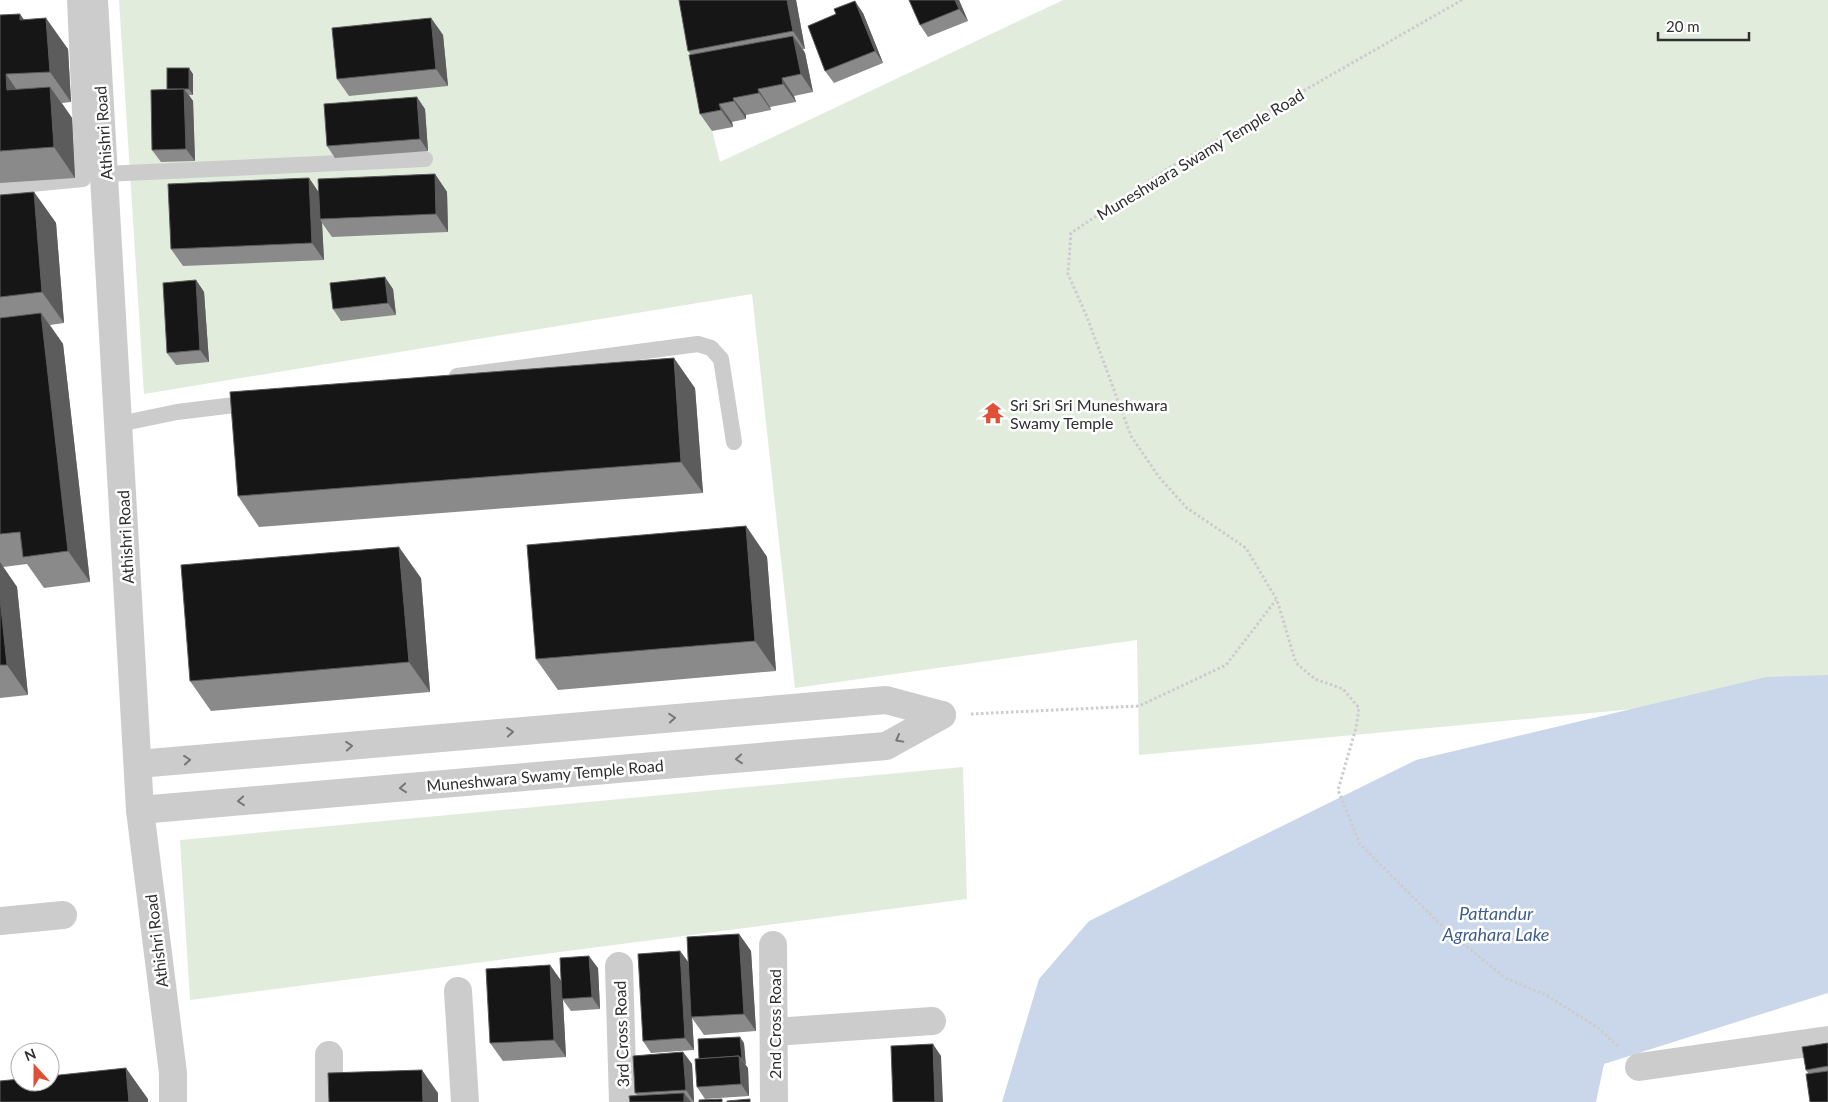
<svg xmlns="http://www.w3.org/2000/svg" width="1828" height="1102" font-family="Lato,sans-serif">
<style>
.green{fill:#e2ecdd}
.water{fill:#cad7eb}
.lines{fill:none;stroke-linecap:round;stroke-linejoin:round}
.path{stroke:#ccc;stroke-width:3;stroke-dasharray:2.5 2.5;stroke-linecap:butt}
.lane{stroke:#ccc;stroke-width:16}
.street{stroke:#ccc;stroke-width:28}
.wall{fill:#8a8a8a}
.shaded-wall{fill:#5c5c5c}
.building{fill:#161616;stroke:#5c5c5c}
.oneway{stroke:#767676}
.labels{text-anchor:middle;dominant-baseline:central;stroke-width:5;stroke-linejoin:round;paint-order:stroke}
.street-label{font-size:16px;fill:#2f2f2f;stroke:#fff}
.poi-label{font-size:16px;fill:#2f2f2f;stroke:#fff;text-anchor:start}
.water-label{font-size:18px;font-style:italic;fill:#3f5e8f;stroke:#fff}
</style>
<rect width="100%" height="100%" fill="#fff"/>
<!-- green -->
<g class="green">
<polygon points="119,0 680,0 720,162 1063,0 1828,0 1828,691 1139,755 1137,640 795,688 752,294 144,394"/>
<polygon points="963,767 967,899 190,1000 180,840"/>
</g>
<!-- water -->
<polygon class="water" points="1828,675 1828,993 1604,1064 1596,1102 1002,1102 1039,979 1089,921 1416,760 1766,677"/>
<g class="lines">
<!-- path -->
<g class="path">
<polyline points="1462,0 1167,169 1071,233 1068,274 1087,317 1131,436 1159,477 1187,508 1246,548 1277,600 1296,663 1315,679 1343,689 1359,708 1356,728 1338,790 1360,844 1442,926 1505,978 1546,995 1597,1027 1619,1047"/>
<polyline points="971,714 1139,706 1226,665 1276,600"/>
</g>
<!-- lane -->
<g class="lane">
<polyline points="105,174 425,159"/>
<polyline points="0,187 83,179 75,0"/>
<polyline points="457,376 698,344 711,348 721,359 734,442"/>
<polyline points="119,424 177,412 251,403"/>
</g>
<!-- street -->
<g class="street">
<polyline points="94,0 140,810 173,1073 173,1102"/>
<polyline points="138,764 886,700 942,715"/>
<polyline points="140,810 886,746 942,715"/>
<polyline points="0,921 63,915"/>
<polyline points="773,945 774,1102"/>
<polyline points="619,966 623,1102"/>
<polyline points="458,991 465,1102"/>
<polyline points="774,1032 932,1021"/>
<polyline points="329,1055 329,1102"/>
<polyline points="1639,1067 1828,1040"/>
</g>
</g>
<!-- wall -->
<g class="wall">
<polygon points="679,0 796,0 805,49 803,49 805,53 813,92 794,96 796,102 770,107 771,110 746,115 746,119 732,122 733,127 712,131 700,114 691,55 688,51"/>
<polygon points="959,0 968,21 928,37 920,25"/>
<polygon points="863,13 883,63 834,83 825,71"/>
<polygon points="0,15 24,20 68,49 71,102 62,103 72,118 75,178 0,183"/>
<polygon points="431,18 443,35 448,86 349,96 337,79"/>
<polygon points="193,74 193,95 189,95 193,101 195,161 161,162 152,150 167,89"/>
<polygon points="425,109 428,151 335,158 327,146"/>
<polygon points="435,174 447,192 448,232 332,237 322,223 324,260 183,266 171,249 309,178 318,191"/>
<polygon points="34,192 56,223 64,323 50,325 63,344 90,582 44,588 27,564 3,567 17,587 28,695 0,698 0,195"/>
<polygon points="196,280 204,292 209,362 176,365 167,353"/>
<polygon points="393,289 396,315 341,321 333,309"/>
<polygon points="695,388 703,493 259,527 238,496"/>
<polygon points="746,526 767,557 776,671 558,690 536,659"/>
<polygon points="421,578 430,692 211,711 190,681"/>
<polygon points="739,934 751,951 756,1031 704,1035 692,1018 694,1050 651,1053 643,1041 680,951 688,962"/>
<polygon points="550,965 561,981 598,968 600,1009 571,1011 563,1000 566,1057 503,1061 490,1043"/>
<polygon points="744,1043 745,1065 748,1068 749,1096 705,1099 697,1087 699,1059"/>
<polygon points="1828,1043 1828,1102 1806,1070"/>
<polygon points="683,1052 692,1064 694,1102 630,1102 637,1095 635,1093"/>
</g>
<!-- shaded-wall -->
<g class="shaded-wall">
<polygon points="787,0 796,0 805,49 793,31"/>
<polygon points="955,0 959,0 968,21 959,9"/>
<polygon points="855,1 863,13 883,63 875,51"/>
<polygon points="20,14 42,45 20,20"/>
<polygon points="46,18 68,49 71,102 50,72"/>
<polygon points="431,18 443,35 448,86 436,69"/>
<polygon points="793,36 805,53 813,92 801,74"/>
<polygon points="189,68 193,74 193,95 189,89"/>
<polygon points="6,74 27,105 7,90"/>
<polygon points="782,78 794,96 796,102 783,84"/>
<polygon points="50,87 72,118 75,178 54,147"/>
<polygon points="184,89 193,101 195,161 186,149"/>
<polygon points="758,89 770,107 771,110 759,93"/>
<polygon points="417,97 425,109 428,151 420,139"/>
<polygon points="733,98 746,115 746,119 734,101"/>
<polygon points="719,104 732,122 733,127 721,110"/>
<polygon points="435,174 447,192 448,232 436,214"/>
<polygon points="309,178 321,196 320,219 322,223 324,260 312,243"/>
<polygon points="34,192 56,223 64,323 42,292"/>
<polygon points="385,277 393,289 396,315 388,303"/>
<polygon points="196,280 204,292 209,362 200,350"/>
<polygon points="41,313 63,344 90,582 68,551"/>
<polygon points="674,358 695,388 703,493 681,462"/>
<polygon points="746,526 767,557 776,671 755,641"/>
<polygon points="399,547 421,578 430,692 409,662"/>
<polygon points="0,562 17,587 28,695 7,665 0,598"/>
<polygon points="739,934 751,951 756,1031 744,1014"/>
<polygon points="680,951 689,963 694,1050 685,1038"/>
<polygon points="589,956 598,968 600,1009 592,997"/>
<polygon points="550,965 562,982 566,1057 554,1040"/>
<polygon points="740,1037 744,1043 746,1065 742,1059"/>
<polygon points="933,1044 941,1056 943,1102 935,1102"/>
<polygon points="683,1052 692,1064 694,1102 686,1090"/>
<polygon points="739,1056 748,1068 749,1096 741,1084"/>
<polygon points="126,1068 148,1099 148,1102 129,1102"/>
<polygon points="422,1070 438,1093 438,1102 423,1102"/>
<polygon points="684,1093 691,1102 684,1102"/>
</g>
<!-- building -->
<g class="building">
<polygon points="679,0 787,0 793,31 688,51"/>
<polygon points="909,0 955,0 959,9 920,25"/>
<polygon points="855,1 875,51 825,71 808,26 836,14 834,9"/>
<polygon points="20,14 20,20 46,18 50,72 6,74 7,90 50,87 54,147 0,151 0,15"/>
<polygon points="431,18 436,69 337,79 332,28"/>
<polygon points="793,36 801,74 782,78 783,84 758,89 759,93 733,98 734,101 719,104 721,110 700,114 689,55"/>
<rect x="167" y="68" width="22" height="21"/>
<polygon points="184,89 186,149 152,150 151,90"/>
<polygon points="417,97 420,139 327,146 324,104"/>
<polygon points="435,174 436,214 320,219 318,179"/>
<polygon points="309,178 312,243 171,249 168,184"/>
<polygon points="34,192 42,292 0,297 0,195"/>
<polygon points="385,277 388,303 333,309 330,283"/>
<polygon points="196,280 200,350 167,353 163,283"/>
<polygon points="41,313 68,551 23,557 20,532 0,534 0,318"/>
<polygon points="674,358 681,462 238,496 230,392"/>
<polygon points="746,526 755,641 536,659 527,545"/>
<polygon points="399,547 409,662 190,681 181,565"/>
<polygon points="0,598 7,665 0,665"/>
<polygon points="739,934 744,1014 691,1017 687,937"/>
<polygon points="680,951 685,1038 643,1041 638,954"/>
<polygon points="589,956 592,997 562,999 560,958"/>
<polygon points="550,965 554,1040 490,1043 486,969"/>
<polygon points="740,1037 742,1059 739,1056 699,1059 698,1039"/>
<polygon points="1828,1043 1828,1066 1806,1070 1802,1047"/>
<polygon points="933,1044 935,1102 893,1102 891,1046"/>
<polygon points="683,1052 686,1090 635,1093 633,1056"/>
<polygon points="739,1056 741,1084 697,1087 695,1059"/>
<polygon points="126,1068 129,1102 0,1102 0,1081 20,1079 20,1082 50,1082 50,1076"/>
<polygon points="422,1070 423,1102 329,1102 328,1073"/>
<polygon points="1828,1071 1828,1102 1810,1102 1806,1074"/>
<polygon points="684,1093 684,1102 630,1102 629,1096"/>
<polygon points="722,1099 722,1102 699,1102 699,1100"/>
<polygon points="750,1099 750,1102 727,1102 727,1101"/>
</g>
<!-- one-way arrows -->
<defs><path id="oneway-chevron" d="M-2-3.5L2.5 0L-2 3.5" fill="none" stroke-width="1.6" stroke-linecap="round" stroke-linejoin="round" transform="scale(1.25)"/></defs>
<g class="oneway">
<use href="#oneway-chevron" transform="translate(672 718) rotate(-5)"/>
<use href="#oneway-chevron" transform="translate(510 732) rotate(-5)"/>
<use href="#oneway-chevron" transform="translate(899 739) rotate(151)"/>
<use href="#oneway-chevron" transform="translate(349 746) rotate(-5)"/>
<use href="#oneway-chevron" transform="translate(739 759) rotate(175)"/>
<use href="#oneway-chevron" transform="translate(187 760) rotate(-5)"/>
<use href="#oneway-chevron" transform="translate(403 788) rotate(175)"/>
<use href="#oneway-chevron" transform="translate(241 801) rotate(175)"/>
</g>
<!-- icons -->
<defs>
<g id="temple-bare" transform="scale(1.725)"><path d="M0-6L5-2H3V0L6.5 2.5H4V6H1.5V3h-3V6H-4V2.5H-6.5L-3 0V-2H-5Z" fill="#e05037" stroke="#fff" stroke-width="2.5" paint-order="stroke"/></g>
</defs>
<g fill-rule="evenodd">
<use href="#temple-bare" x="993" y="413"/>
</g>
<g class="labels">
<!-- street labels -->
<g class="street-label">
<text transform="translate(103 133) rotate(-94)">Athishri Road</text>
<text transform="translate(1200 154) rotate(-31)">Muneshwara Swamy Temple Road</text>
<text transform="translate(125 537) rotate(-93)">Athishri Road</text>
<text transform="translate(545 775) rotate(-5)">Muneshwara Swamy Temple Road</text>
<text transform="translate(156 941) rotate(-97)">Athishri Road</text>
<text transform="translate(774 1024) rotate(-90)">2nd Cross Road</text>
<text transform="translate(621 1034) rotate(-92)">3rd Cross Road</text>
</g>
<!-- poi labels -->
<g class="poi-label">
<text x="1010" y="404">Sri Sri Sri Muneshwara<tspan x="1010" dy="18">Swamy Temple</tspan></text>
</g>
<!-- water labels -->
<g class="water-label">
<text x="1496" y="913">Pattandur<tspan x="1496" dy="21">Agrahara Lake</tspan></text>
</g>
</g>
<!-- north arrow -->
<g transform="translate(35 1067) rotate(339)"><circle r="24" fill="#ffffff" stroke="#acacac"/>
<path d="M0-4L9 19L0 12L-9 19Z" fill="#e05037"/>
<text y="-8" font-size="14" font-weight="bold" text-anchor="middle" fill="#2f2f2f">N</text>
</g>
<!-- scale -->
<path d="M1658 32v8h91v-8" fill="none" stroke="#2f2f2f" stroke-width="2.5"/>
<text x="1666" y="32" font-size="15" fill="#2f2f2f" stroke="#ffffff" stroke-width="4" paint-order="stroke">20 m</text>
</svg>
